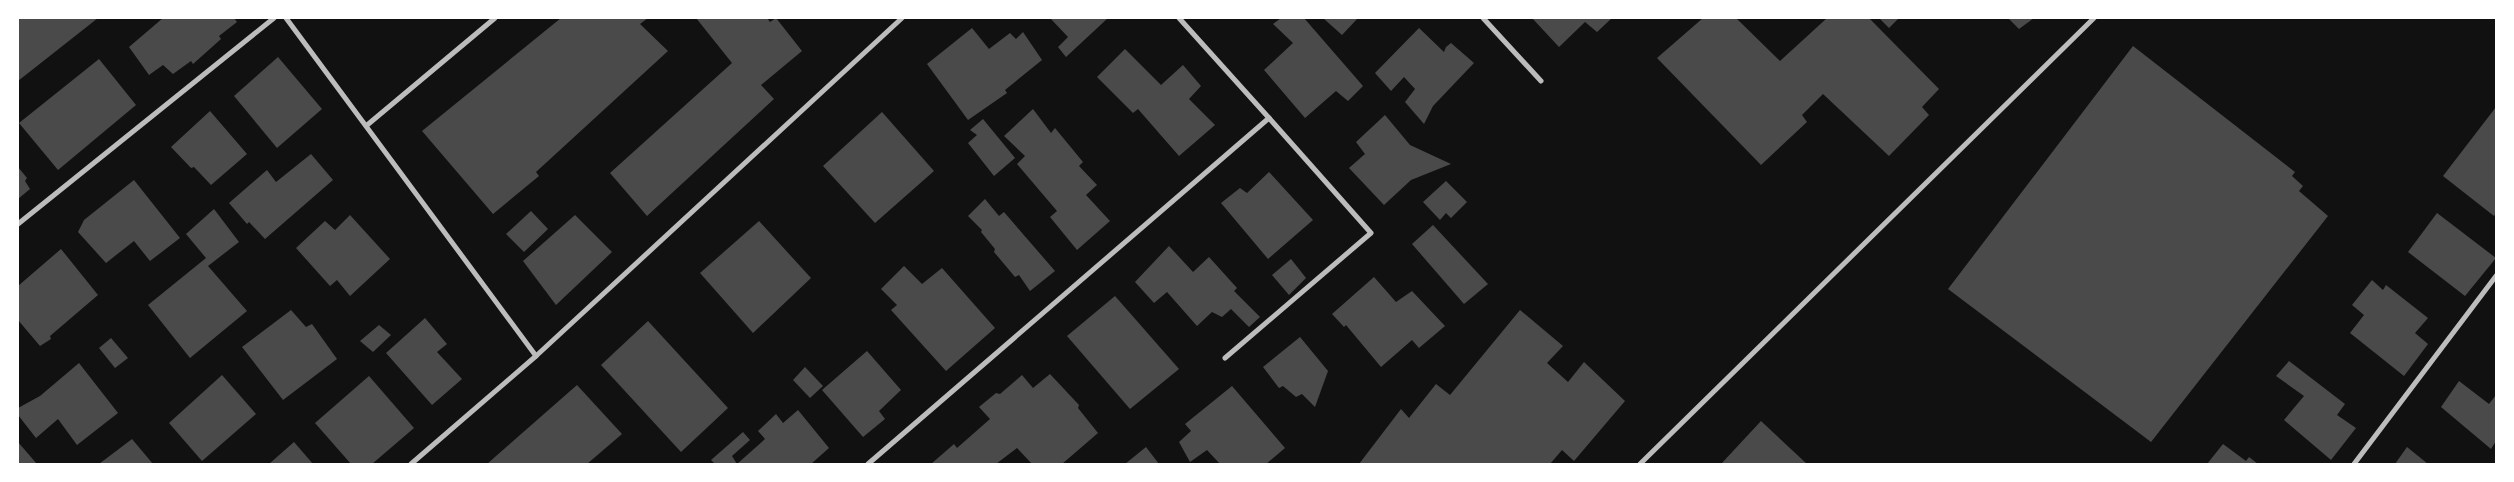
<svg xmlns="http://www.w3.org/2000/svg" width="2514" height="482" font-family="'Sofia Sans Condensed',sans-serif">
<style>
.building{fill:#4a4a4a}
.lines{fill:none;stroke-linecap:round;stroke-linejoin:round}
.minor{stroke:#bcbcbc;stroke-width:5}
</style>
<rect width="100%" height="100%" fill="#111"/>
<!-- building -->
<g class="building">
<polygon points="18,18 98,18 18,81"/>
<polygon points="163,18 234,18 237,22 219,36 221,39 193,64 191,61 173,74 163,65 149,75 129,47"/>
<polygon points="561,18 648,18 640,24 668,51 536,172 539,176 493,214 422,131"/>
<polygon points="696,18 767,18 770,22 776,18 802,51 761,85 774,99 647,216 610,173 732,63"/>
<polygon points="1050,18 1108,18 1066,57 1058,47 1068,37"/>
<polygon points="1281,18 1304,18 1363,86 1348,101 1336,91 1305,118 1264,70 1293,43 1273,24"/>
<polygon points="1323,18 1358,18 1342,35"/>
<polygon points="1532,18 1612,18 1597,32 1585,22 1559,47"/>
<polygon points="1703,18 1736,18 1780,61 1827,18 1869,18 1939,89 1922,107 1929,115 1889,156 1823,94 1802,115 1807,122 1761,165 1657,58"/>
<polygon points="1879,18 1899,18 1889,28"/>
<polygon points="2008,18 2034,18 2019,29"/>
<polygon points="972,28 989,49 1010,33 1016,39 1023,32 1042,60 1005,90 1007,93 968,120 927,64"/>
<polygon points="1419,28 1444,52 1446,47 1451,43 1474,63 1433,106 1424,124 1405,102 1415,89 1404,77 1391,91 1375,73"/>
<polygon points="2133,46 2295,172 2292,176 2303,186 2299,191 2328,216 2151,442 1948,289"/>
<polygon points="1125,49 1161,85 1183,65 1201,86 1189,99 1215,125 1179,156 1138,109 1133,113 1097,77"/>
<polygon points="278,57 322,109 277,148 234,96"/>
<polygon points="99,59 136,105 58,170 19,123"/>
<polygon points="2496,107 2496,213 2494,216 2443,176"/>
<polygon points="1033,109 1051,133 1055,128 1083,162 1079,166 1097,185 1086,195 1110,221 1077,250 1050,217 1057,211 1017,164 1025,156 1004,136"/>
<polygon points="210,111 247,154 211,185 194,167 191,168 171,147"/>
<polygon points="882,112 934,171 875,223 823,166"/>
<polygon points="1385,115 1410,145 1451,164 1411,180 1384,205 1349,168 1365,154 1356,142"/>
<polygon points="983,119 1015,158 994,176 968,143 977,135 970,130"/>
<polygon points="311,154 333,180 265,239 249,222 247,224 229,203 267,170 276,182"/>
<polygon points="18,167 27,178 25,181 30,189 18,199"/>
<polygon points="1269,172 1313,220 1268,259 1221,203 1240,188 1247,193"/>
<polygon points="134,180 180,238 150,261 134,241 106,263 78,232 84,220"/>
<polygon points="1446,181 1467,202 1451,218 1446,213 1440,220 1423,202"/>
<polygon points="985,199 999,216 1004,212 1055,271 1030,291 1019,275 1015,277 994,252 995,249 981,232 982,230 968,216"/>
<polygon points="214,209 239,242 208,266 247,311 190,358 148,305 206,258 186,234"/>
<polygon points="531,211 548,229 524,252 506,234"/>
<polygon points="2437,213 2496,258 2465,296 2408,252"/>
<polygon points="350,215 390,259 350,296 337,280 330,286 296,248 325,221 335,230"/>
<polygon points="575,215 612,252 556,305 523,261"/>
<polygon points="759,221 811,278 753,333 700,273"/>
<polygon points="1433,225 1488,284 1464,304 1412,244"/>
<polygon points="1169,246 1193,272 1209,257 1237,288 1234,291 1260,317 1249,327 1231,309 1222,317 1212,312 1197,326 1167,292 1154,303 1135,282"/>
<polygon points="61,249 98,295 50,336 51,339 40,346 18,320 18,286"/>
<polygon points="1291,259 1306,278 1289,295 1272,275"/>
<polygon points="904,266 922,284 942,268 995,328 946,371 891,310 897,305 881,289"/>
<polygon points="1374,277 1396,302 1412,291 1445,326 1419,348 1412,340 1381,367 1346,325 1344,327 1332,314"/>
<polygon points="2372,280 2383,290 2386,285 2428,318 2415,333 2428,344 2404,376 2350,333 2364,315 2352,305"/>
<polygon points="1115,296 1179,369 1130,409 1067,336"/>
<polygon points="291,310 306,327 312,324 337,359 283,400 242,347"/>
<polygon points="1520,310 1563,346 1547,363 1568,382 1584,362 1625,401 1574,461 1562,450 1550,464 1359,464 1401,409 1409,418 1436,384 1450,395"/>
<polygon points="425,318 447,344 437,352 462,379 432,405 386,353"/>
<polygon points="648,321 728,408 681,452 601,365"/>
<polygon points="379,325 391,335 373,352 360,341"/>
<polygon points="1300,337 1328,371 1315,407 1302,394 1296,397 1283,386 1279,388 1263,367"/>
<polygon points="111,338 128,358 115,368 99,348"/>
<polygon points="867,351 901,390 879,411 885,419 863,437 822,390"/>
<polygon points="2289,361 2345,404 2337,415 2356,428 2331,460 2284,420 2304,396 2276,376"/>
<polygon points="79,363 118,413 77,445 58,419 36,438 18,415 18,408 40,396"/>
<polygon points="805,367 823,386 810,398 793,380"/>
<polygon points="1050,374 1079,405 1078,408 1098,433 1062,464 1032,464 1017,448 996,464 931,464 954,444 957,448 990,419 979,407 996,393 1000,394 1022,375 1033,388"/>
<polygon points="222,375 256,414 202,461 169,423"/>
<polygon points="369,376 414,428 372,464 351,464 315,423"/>
<polygon points="2459,381 2489,404 2496,395 2496,441 2491,449 2441,407"/>
<polygon points="577,385 622,434 587,464 487,464"/>
<polygon points="1232,386 1285,448 1266,464 1220,464 1207,450 1190,462 1179,442 1191,431 1185,424"/>
<polygon points="798,410 829,448 811,464 715,464 711,460 743,432 750,440 732,456 737,464 765,439 758,431 776,414 783,423"/>
<polygon points="1761,421 1807,464 1721,464"/>
<polygon points="132,439 153,464 99,464"/>
<polygon points="18,442 37,464 18,464"/>
<polygon points="294,442 313,464 269,464"/>
<polygon points="2223,444 2246,461 2249,457 2258,464 2207,464"/>
<polygon points="1146,447 1159,464 1125,464"/>
<polygon points="2407,447 2428,464 2395,464"/>
</g>
<g class="lines">
<!-- minor -->
<g class="minor">
<polyline points="286,18 536,356"/>
<polyline points="1483,18 1541,81"/>
<polyline points="366,126 495,18"/>
<polyline points="18,224 274,18"/>
<polyline points="1225,358 1371,233 1269,118"/>
<polyline points="411,464 536,356 902,18"/>
<polyline points="868,464 1269,118 1179,18"/>
<polyline points="1640,464 2094,18"/>
<polyline points="2354,464 2496,276"/>
</g>
</g>
<!-- border -->
<rect width="2514" height="482" fill="none" stroke="#ffffff" stroke-width="38"/>
</svg>
